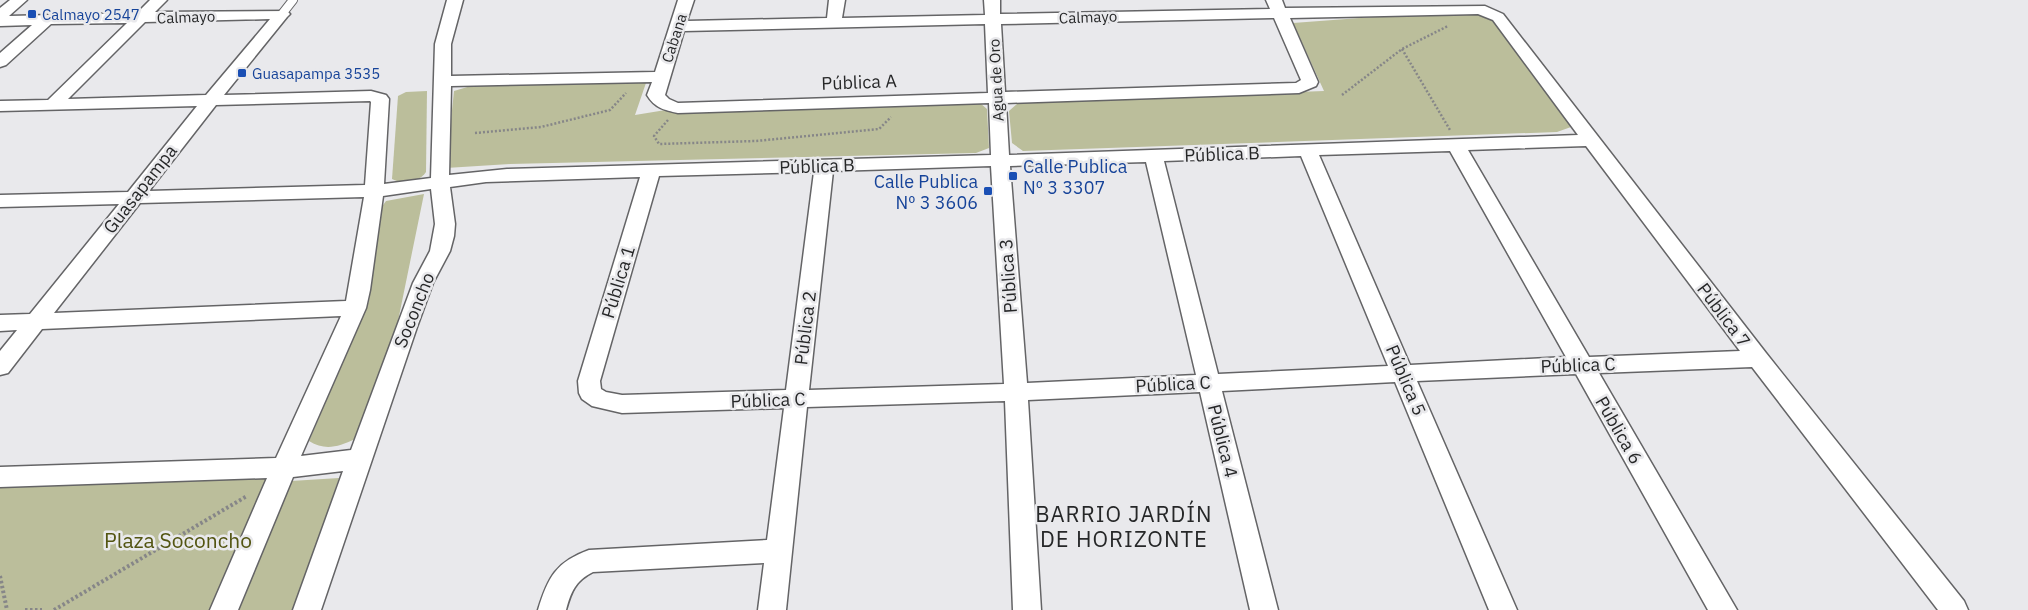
<svg xmlns="http://www.w3.org/2000/svg" width="2028" height="610" font-family="'IBM Plex Sans',sans-serif">
<style>
.green{fill:#bbbe9b}
.lines{fill:none;stroke-linecap:round;stroke-linejoin:round}
.lane-casing{stroke:#646466;stroke-width:10}
.street-casing{stroke:#646466;stroke-width:3}
.path-far1{stroke:#868688;stroke-width:2.5;stroke-dasharray:2 2;stroke-linecap:butt}
.path{stroke:#868688;stroke-width:4;stroke-dasharray:2.5 2.5;stroke-linecap:butt}
.lane{stroke:#fff;stroke-width:8}
.street{fill:#fff;fill-rule:evenodd}
.transit-dot{fill:#1a4fb4;stroke:#e9e9ec;stroke-width:2}
.labels{text-anchor:middle;dominant-baseline:central;stroke-width:5;stroke-linejoin:round;paint-order:stroke}
.far-transit-label{font-size:15px;fill:#164399;stroke:#e9e9ec;text-anchor:start}
.far-street-label{font-size:15px;fill:#262728;stroke:#e9e9ec}
.street-label{font-size:18px;fill:#262728;stroke:#e9e9ec}
.transit-label{font-size:18px;fill:#164399;stroke:#e9e9ec;text-anchor:start}
.near-park-label{font-size:21px;fill:#535512;stroke:#e9e9ec}
.near-neighbourhood-label{font-size:22px;letter-spacing:1px;fill:#262728;stroke:#e9e9ec}
</style>
<rect width="100%" height="100%" fill="#e9e9ec"/>
<!-- green -->
<g class="green">
<polygon points="1480,9 1492,20 1571,127 1557,132 1023,151 1012,143 1009,111 1019,102 1324,91 1293,23"/>
<polygon points="647,80 635,115 678,108 980,103 987,109 989,148 976,153 510,164 446,168 454,91 474,85"/>
<path d="M427 91 426 172C420 182 402 185 392 179L398 96 406 92Z"/>
<path d="M424 194 398 321 355 439C338 447 325 451 309 441L369 301 381 208 386 201Z"/>
<polygon points="284,468 224,610 0,610 0,477"/>
<polygon points="339,478 295,610 239,610 291,481"/>
</g>
<g class="lines">
<!-- lane casing -->
<g class="lane-casing">
<polyline id="lane" points="282,14 293,0"/>
</g>
<!-- street casing -->
<g class="street-casing">
<path id="street" d="M10 0H27L9 16 137 13 150 0H167L155 12 287 11 290 14 287 17 224 95 371 91 386 95 389 99 384 184 431 178 435 44 447 0H463L451 44V76L655 72 678 0H694L687 21 827 18 829 0H845L842 18 985 15 984 0H1000V14L1270 9 1266 0H1282L1285 8 1485 6 1503 14 1766 353 1964 601 1968 610H1938L1752 367 1599 373 1737 610H1708L1576 374 1417 381 1517 610H1489L1395 382 1222 391 1278 610H1250L1200 392 1028 400 1041 610H1013L1005 401 807 407 786 610H758L764 563 593 572C575 581 571 592 566 610H538C548 577 556 562 589 550L767 540 784 408 622 413 592 406 582 399 579 393 578 381 640 177 486 182 450 187 455 224 454 236 450 251 433 283 417 327 321 610H293L343 471 293 477 238 610H210L267 478 0 487V467L276 458 341 316 42 329 8 373 0 375V351L17 330 0 331V315L30 314 119 204 0 207V195L128 192 197 106 0 111V101L48 100 127 23 51 24 6 65 0 67V53L32 25 0 26V8ZM1478 14 1493 20 1578 135 1009 155 1006 103 1299 93 1316 86 1318 82 1290 18ZM1274 18 1301 80 1296 83 1005 92 1001 24ZM270 19 206 95 68 99 145 22ZM985 24 988 93 678 103 669 99 665 95 684 31ZM652 82 647 95C655 108 664 110 678 113L989 103 991 155 507 169 449 175 451 86ZM370 101 371 102 365 185 149 191 216 105ZM1586 146 1740 351 1589 357 1468 150ZM1450 151 1566 357 1410 365 1319 155ZM1301 156 1388 366 1218 374 1164 161ZM1146 162 1196 375 1027 383 1010 166ZM991 166 1004 384 809 390 833 171ZM814 172 786 390 622 395 606 392 601 389 600 381 659 176ZM431 189 435 224 430 251 413 283 351 450 301 456 366 308 370 290 383 196ZM364 197 346 301 54 313 140 203Z"/>
</g>
<!-- path-far1 -->
<g class="path-far1">
<polyline points="1402,49 1450,130"/>
<polyline points="1342,95 1402,49 1448,26"/>
<polyline points="668,120 654,136 659,144 756,141 879,129 891,117"/>
<polyline points="475,133 541,127 610,110 626,93"/>
</g>
<!-- path -->
<g class="path">
<polyline points="0,576 7,610"/>
<polyline points="25,610 42,610"/>
<polyline points="54,610 247,496"/>
</g>
<!-- lane -->
<use href="#lane" class="lane"/>
<!-- street -->
<use href="#street" class="street"/>
</g>
<!-- markers -->
<g class="transit-dot">
<rect x="27" y="9" width="10" height="10" rx="2.5"/>
<rect x="237" y="68" width="10" height="10" rx="2.5"/>
<rect x="1008" y="171" width="10" height="10" rx="2.5"/>
<rect x="983" y="186" width="10" height="10" rx="2.5"/>
</g>
<g class="labels">
<!-- far-transit labels -->
<g class="far-transit-label">
<text x="42" y="14">Calmayo 2547</text>
<text x="252" y="73">Guasapampa 3535</text>
</g>
<!-- far-street labels -->
<g class="far-street-label">
<text transform="translate(186 17) rotate(-2)">Calmayo</text>
<text transform="translate(1088 17) rotate(-2)">Calmayo</text>
<text transform="translate(674 38) rotate(-72)">Cabana</text>
<text transform="translate(996 80) rotate(-93)">Agua de Oro</text>
</g>
<!-- street labels -->
<g class="street-label">
<text transform="translate(859 82) rotate(-2)">Pública A</text>
<text transform="translate(1222 154) rotate(-2)">Pública B</text>
<text transform="translate(817 166) rotate(-2)">Pública B</text>
<text transform="translate(140 189) rotate(-52)">Guasapampa</text>
<text transform="translate(1008 276) rotate(-94)">Pública 3</text>
<text transform="translate(618 282) rotate(-73)">Pública 1</text>
<text transform="translate(414 310) rotate(-68)">Soconcho</text>
<text transform="translate(1724 315) rotate(53)">Pública 7</text>
<text transform="translate(805 328) rotate(-83)">Pública 2</text>
<text transform="translate(1578 365) rotate(-2)">Pública C</text>
<text transform="translate(1406 380) rotate(67)">Pública 5</text>
<text transform="translate(1173 384) rotate(-3)">Pública C</text>
<text transform="translate(768 400) rotate(-2)">Pública C</text>
<text transform="translate(1619 430) rotate(60)">Pública 6</text>
<text transform="translate(1223 441) rotate(76)">Pública 4</text>
</g>
<!-- transit labels -->
<g class="transit-label">
<text x="1023" y="166">Calle Publica<tspan x="1023" dy="21">Nº 3 3307</tspan></text>
<text x="978" y="181" text-anchor="end">Calle Publica<tspan x="978" dy="21">Nº 3 3606</tspan></text>
</g>
<!-- near-park labels -->
<g class="near-park-label">
<text x="178" y="540">Plaza Soconcho</text>
</g>
<!-- near-neighbourhood labels -->
<g class="near-neighbourhood-label">
<text x="1124" y="513">BARRIO JARDÍN<tspan x="1124" dy="25">DE HORIZONTE</tspan></text>
</g>
</g>
</svg>
